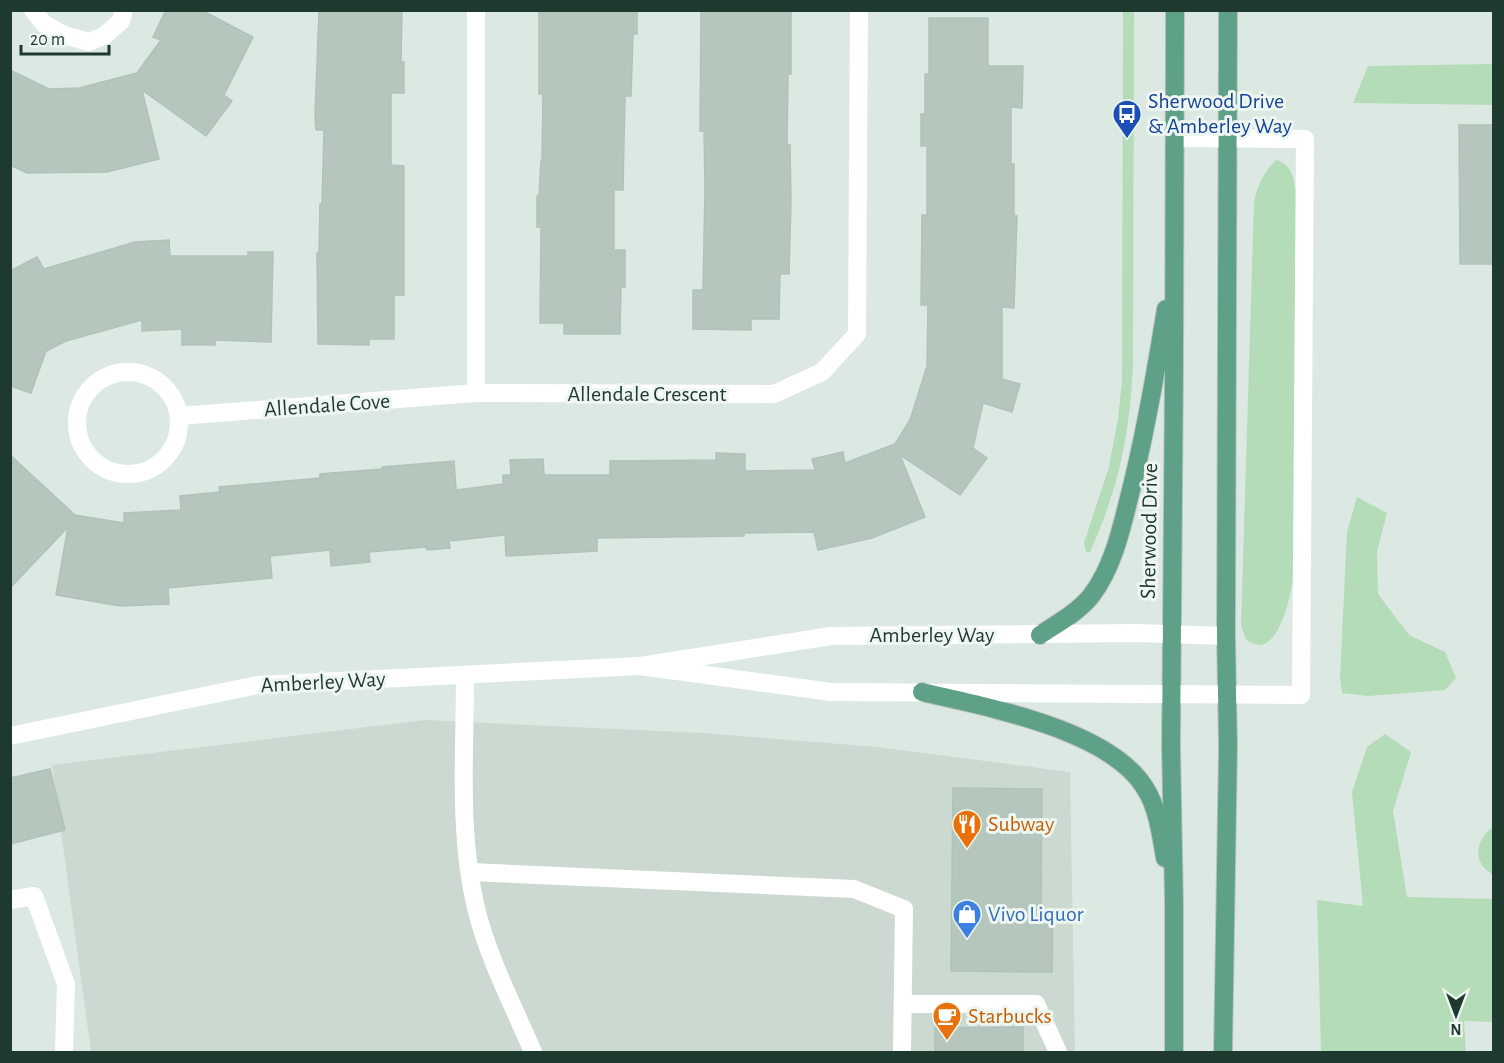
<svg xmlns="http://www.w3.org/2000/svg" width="1504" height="1063" font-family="'Alegreya Sans',sans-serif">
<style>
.built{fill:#cbd9d1}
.green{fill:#b4dcb9}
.building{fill:#b5c7bd;stroke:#afc3b8;stroke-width:1.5}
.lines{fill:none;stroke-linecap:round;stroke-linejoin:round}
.major-casing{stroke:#bcc4c0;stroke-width:20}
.minor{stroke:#fff;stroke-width:18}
.major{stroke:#5fa187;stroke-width:18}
.labels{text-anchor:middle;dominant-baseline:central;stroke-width:6;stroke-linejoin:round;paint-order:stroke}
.transit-label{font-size:22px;fill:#164399;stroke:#edf6f0;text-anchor:start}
.street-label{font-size:22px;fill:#1e392e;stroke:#edf6f0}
.food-label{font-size:22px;fill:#c56008;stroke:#edf6f0;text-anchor:start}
.shop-label{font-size:22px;fill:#366cbe;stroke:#edf6f0;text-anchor:start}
</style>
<rect width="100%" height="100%" fill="#dce9e2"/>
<!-- built -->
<polygon class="built" points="425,720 703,733 877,747 1070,772 1075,1052 91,1052 52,765"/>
<!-- green -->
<g class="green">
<path d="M1123 11H1134L1133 364C1130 433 1119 488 1090 552H1086L1084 543 1109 467 1118 418 1122 381Z"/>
<polygon points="1493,64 1493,105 1353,103 1368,66"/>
<path d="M1276 160C1292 164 1293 177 1296 191V562C1293 582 1285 636 1264 644 1258 647 1252 643 1246 640L1241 625 1254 202C1257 186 1264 172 1276 160Z"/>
<polygon points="1357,497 1387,513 1377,551 1378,594 1409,635 1445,652 1456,678 1445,690 1368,696 1342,693 1340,677 1347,532"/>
<polygon points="1385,734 1411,752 1393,811 1407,897 1493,899 1493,1022 1464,1021 1466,1052 1321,1052 1317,900 1363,906 1352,792 1367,747"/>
<path d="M1493 827V875C1490 872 1484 869 1482 865 1473 851 1482 834 1493 827Z"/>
</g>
<!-- building -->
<g class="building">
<polygon points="166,10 201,10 253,37 224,95 232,101 206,136 142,90 159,159 107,172 27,173 10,165 10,70 49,89 79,88 137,73 161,40 153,37"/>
<polygon points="319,10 402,10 401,62 404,62 404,93 391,93 391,165 404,166 404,295 394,295 394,339 369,339 369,345 318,344 317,253 319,253 320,204 322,204 324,130 316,130 315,116"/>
<polygon points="539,10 637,10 637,34 633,34 631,96 625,96 623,190 614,190 614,250 625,250 625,287 621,287 620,334 564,334 564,323 540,323 541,227 537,227 537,196 539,196 541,161 542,161 543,94 539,94"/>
<polygon points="701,10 791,10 791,74 788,74 787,145 790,145 791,201 789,274 780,274 779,319 751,319 751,330 693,329 693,290 703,290 705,188 704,131 700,131"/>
<polygon points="929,18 988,18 988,66 1023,66 1022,108 1011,107 1011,164 1014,164 1014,216 1017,216 1014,308 1002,307 1002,379 1020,384 1012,412 983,403 973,448 987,458 960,495 900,455 925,517 872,538 818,550 814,532 744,533 744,536 597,538 597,551 506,556 505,535 449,541 450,548 427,550 426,547 369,552 370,562 331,566 330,550 270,556 272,578 168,588 169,604 120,606 56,595 68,527 10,588 10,455 75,515 124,523 124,513 181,510 180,496 220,492 219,487 320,478 320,474 382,469 382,467 454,461 456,490 503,484 503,475 511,475 510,460 543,459 544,475 610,475 610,461 716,460 716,453 745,454 745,471 815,470 812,459 843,452 845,463 895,444 910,420 927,366 928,305 921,305 922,215 927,215 927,146 921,146 921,114 925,114 925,74 929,74"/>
<polygon points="1459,125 1494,125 1494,264 1460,264"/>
<polygon points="169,240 170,256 248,256 248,252 273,252 271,342 215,340 215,345 182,345 182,329 142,331 142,320 66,341 46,351 31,393 10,386 10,271 37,257 44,269 135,242"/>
<polygon points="50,769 65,830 10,844 10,778"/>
<polygon points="953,788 1042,789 1041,912 1053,912 1052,972 951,971"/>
<polygon points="1023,1027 1023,1053 935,1053 935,1028"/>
</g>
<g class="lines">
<!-- major casing -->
<g class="major-casing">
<g id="major">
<path d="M1040 635C1058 623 1077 613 1091 596 1112 569 1121 531 1129 498 1145 436 1156 372 1166 309"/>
<path d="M922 692C985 707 1109 729 1145 788 1158 808 1161 835 1165 858"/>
<polyline points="1174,1052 1174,903 1171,746 1174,372 1175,10"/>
<polyline points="1223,1052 1228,747 1226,636 1228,10"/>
</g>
</g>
<!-- minor -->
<g class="minor">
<polyline points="33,10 44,24 64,35 89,42 104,36 121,21 124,10"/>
<polyline points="476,10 476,393"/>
<circle cx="128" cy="423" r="51"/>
<polyline points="179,416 476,393 774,394 822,372 857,334 859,10"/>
<polyline points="640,666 831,692 1301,695 1305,139 1176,138"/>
<path d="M465 675C465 752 458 833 476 908 488 958 513 1005 533 1052"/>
<polyline points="10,736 257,685 640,666 831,636 1137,633 1226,636"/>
<polyline points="471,872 854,889 904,909 902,1052"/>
<polyline points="10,900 34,896 66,984 64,1052"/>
<polyline points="903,1004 1036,1004 1058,1052"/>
</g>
<!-- major -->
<use href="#major" class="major"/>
</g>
<!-- icons -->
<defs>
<g id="bus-pin" transform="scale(1.5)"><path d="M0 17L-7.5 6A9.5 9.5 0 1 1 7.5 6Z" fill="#1a4fb4" stroke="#edf6f0"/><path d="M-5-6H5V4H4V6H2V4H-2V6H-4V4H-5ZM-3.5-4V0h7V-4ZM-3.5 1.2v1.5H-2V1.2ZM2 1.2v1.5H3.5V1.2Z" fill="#fff"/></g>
<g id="restaurant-pin" transform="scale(1.5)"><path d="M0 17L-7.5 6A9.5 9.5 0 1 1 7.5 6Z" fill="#e8710a" stroke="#edf6f0"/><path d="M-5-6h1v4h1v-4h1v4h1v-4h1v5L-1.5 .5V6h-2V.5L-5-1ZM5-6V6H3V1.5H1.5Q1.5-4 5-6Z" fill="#fff"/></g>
<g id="shop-pin" transform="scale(1.5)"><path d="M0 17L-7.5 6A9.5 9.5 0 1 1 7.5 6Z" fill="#3f7fe0" stroke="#edf6f0"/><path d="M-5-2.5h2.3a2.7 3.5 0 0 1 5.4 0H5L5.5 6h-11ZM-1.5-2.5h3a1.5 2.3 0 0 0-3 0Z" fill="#fff"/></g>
<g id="cafe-pin" transform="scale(1.5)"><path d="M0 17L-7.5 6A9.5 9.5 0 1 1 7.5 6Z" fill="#e8710a" stroke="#edf6f0"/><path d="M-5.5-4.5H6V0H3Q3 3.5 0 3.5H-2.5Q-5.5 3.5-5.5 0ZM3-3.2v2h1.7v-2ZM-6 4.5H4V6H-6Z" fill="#fff"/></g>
</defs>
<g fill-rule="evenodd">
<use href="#bus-pin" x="1127" y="114"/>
<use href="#restaurant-pin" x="967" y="824"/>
<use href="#shop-pin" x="967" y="914"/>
<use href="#cafe-pin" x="947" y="1016"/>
</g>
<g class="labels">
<!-- transit labels -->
<g class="transit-label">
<text x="1148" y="101">Sherwood Drive<tspan x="1148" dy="25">&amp; Amberley Way</tspan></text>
</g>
<!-- street labels -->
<g class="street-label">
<text x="647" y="394">Allendale Crescent</text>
<text transform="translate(327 405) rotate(-4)">Allendale Cove</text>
<text transform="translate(1149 531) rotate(-89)">Sherwood Drive</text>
<text x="932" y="635">Amberley Way</text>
<text transform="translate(323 682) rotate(-3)">Amberley Way</text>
</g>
<!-- food labels -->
<g class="food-label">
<text x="988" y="824">Subway</text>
<text x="968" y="1016">Starbucks</text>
</g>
<!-- shop labels -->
<g class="shop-label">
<text x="988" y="914">Vivo Liquor</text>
</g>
</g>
<!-- border -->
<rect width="1504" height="1063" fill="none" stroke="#1e392e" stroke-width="24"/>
<!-- north arrow -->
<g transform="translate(1456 1015) rotate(180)" stroke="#edf6f0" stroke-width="4.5" paint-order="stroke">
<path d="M0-4.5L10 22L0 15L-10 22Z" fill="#1e392e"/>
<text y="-9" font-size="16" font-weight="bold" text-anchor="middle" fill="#1e392e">N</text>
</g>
<!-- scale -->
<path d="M21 45v9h88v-9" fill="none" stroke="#1e392e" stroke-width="3"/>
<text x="30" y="45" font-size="18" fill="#1e392e" stroke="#edf6f0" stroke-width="4.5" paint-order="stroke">20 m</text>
</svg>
